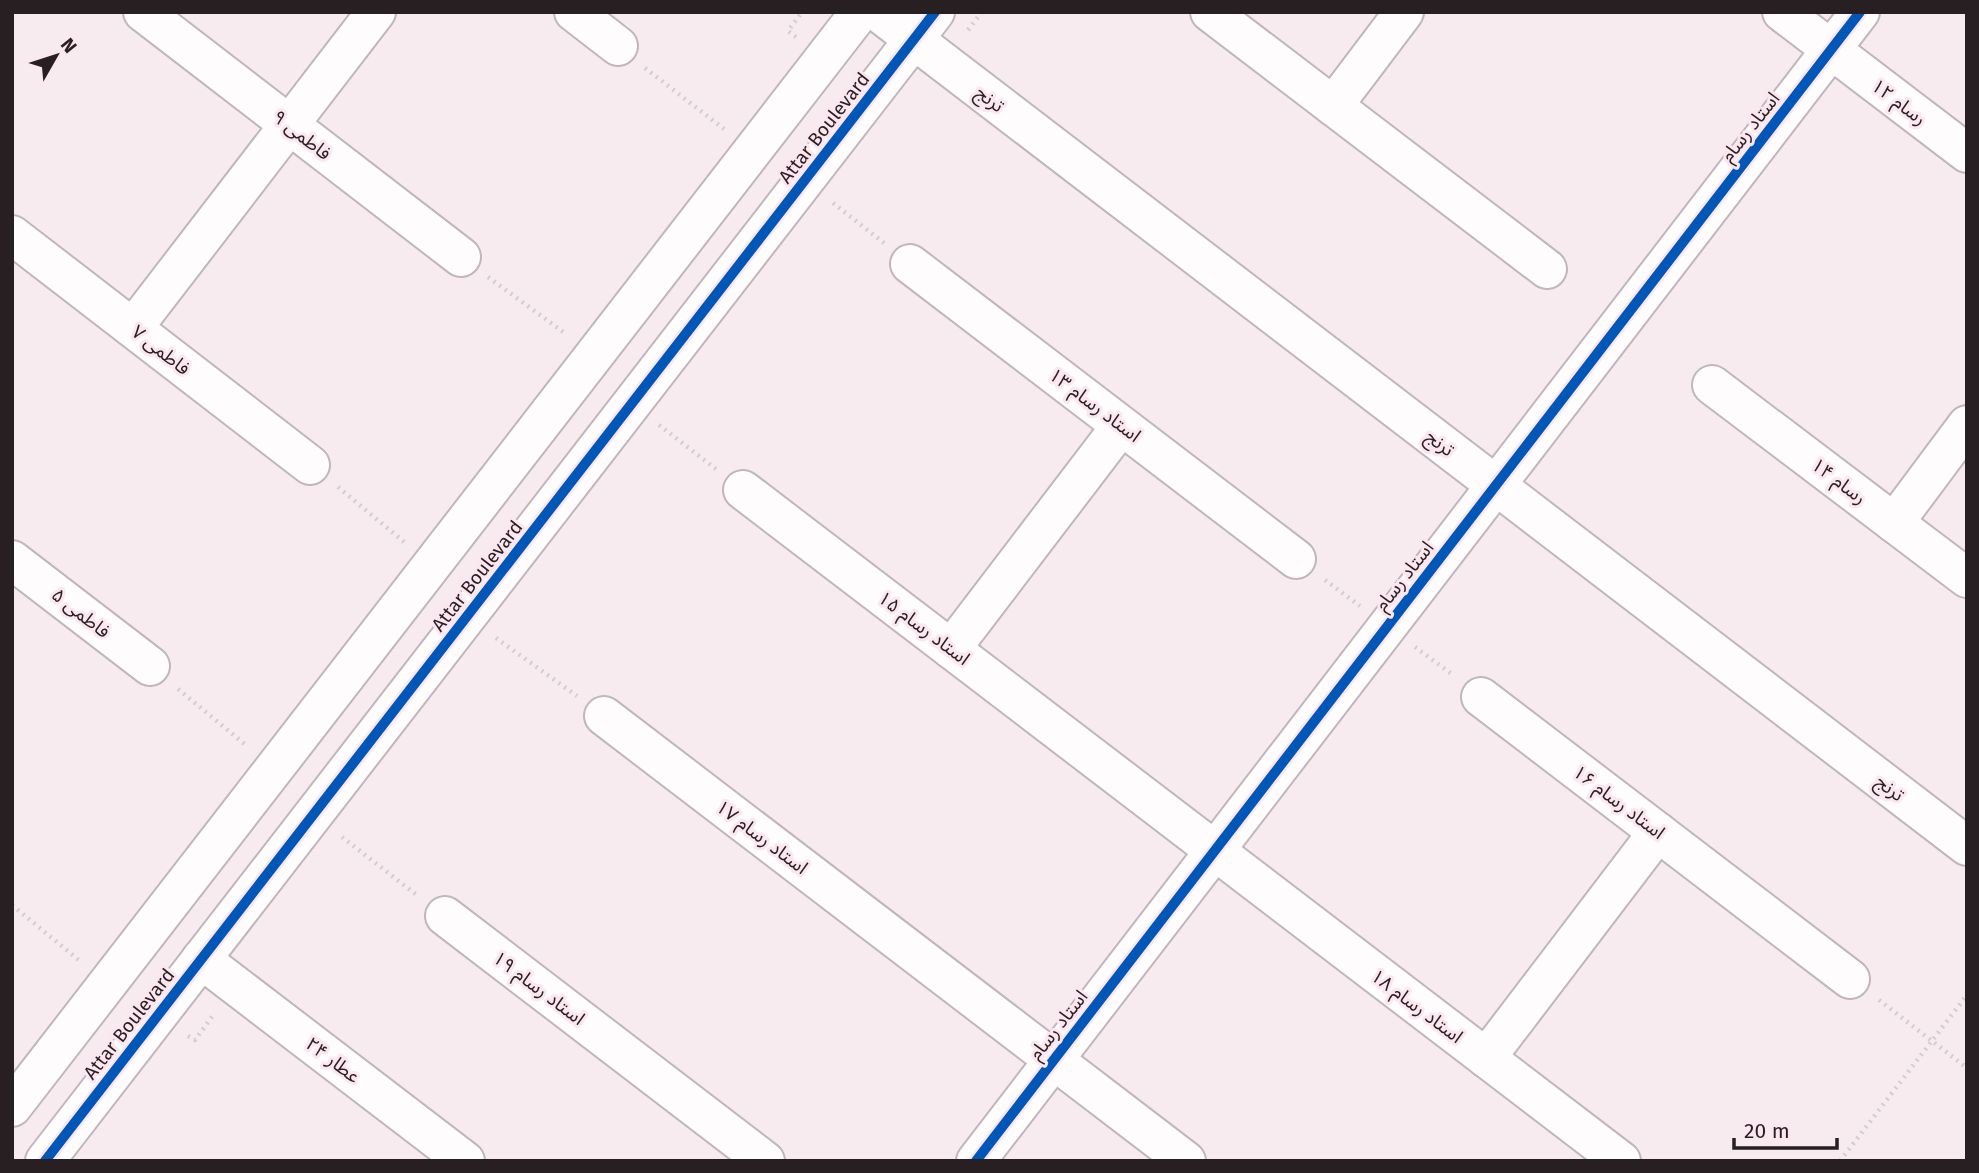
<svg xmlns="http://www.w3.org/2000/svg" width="1979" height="1173" font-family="'Fira Sans','Noto Sans Arabic',sans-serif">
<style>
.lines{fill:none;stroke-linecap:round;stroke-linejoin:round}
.minor-casing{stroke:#c0b6bb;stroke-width:42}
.path{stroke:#d2cecf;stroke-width:4.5;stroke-dasharray:2 5;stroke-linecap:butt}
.minor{stroke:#fefcfd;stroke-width:38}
.cycleway-casing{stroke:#fce6ef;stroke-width:15}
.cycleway{stroke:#0057b8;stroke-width:10}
.labels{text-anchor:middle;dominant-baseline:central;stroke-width:6;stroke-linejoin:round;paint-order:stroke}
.street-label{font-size:19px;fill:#271f22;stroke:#fce6ef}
</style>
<rect width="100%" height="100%" fill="#f7ebf0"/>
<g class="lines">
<!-- minor casing -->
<g class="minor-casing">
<g id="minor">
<polyline points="143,12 461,257"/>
<polyline points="574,12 618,46"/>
<polyline points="878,12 1967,846"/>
<polyline points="1210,12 1547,269"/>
<polyline points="1782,12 1967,153"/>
<polyline points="1333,106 1404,12"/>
<polyline points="12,235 310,465"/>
<polyline points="910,264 1296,559"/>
<polyline points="133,328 376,12"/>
<polyline points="1712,385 1967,578"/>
<polyline points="743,490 1621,1161"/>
<polyline points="1894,523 1967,425"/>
<polyline points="12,560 150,666"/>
<polyline points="951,649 1121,426"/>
<polyline points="1481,697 1850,979"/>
<polyline points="604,716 1186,1161"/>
<polyline points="445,916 765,1161"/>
<polyline points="201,959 465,1161"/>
<polyline points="1486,1058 1658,832"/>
<polyline points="12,1107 860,12"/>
<polyline points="45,1161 935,12"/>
<polyline points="976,1161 1860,12"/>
</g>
</g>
<!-- path -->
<g class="path">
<polyline points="968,30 982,12"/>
<polyline points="796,37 788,31 802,12"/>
<polyline points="645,68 724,129"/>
<polyline points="833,203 884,243"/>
<polyline points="488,277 566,334"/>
<polyline points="659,425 716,469"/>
<polyline points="338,487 404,542"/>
<polyline points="1325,580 1360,606"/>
<polyline points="496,638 577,696"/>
<polyline points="1415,647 1453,675"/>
<polyline points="178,689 247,746"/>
<polyline points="342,837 418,896"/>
<polyline points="12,905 80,961"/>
<polyline points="1879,1000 1967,1068"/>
<polyline points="188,1036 195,1040 214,1014"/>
<polyline points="1840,1161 1967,995"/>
</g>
<!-- minor -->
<use href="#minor" class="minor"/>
<!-- cycleway casing -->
<g class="cycleway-casing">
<g id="cycleway">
<polyline points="45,1161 935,12"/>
<polyline points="976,1161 1860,12"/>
</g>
</g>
<!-- cycleway -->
<use href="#cycleway" class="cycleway"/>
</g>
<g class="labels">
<!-- street labels -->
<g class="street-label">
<text transform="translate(990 99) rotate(37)">ترنج</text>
<text transform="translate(1899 102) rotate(37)">رسام ۱۲</text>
<text transform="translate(1750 127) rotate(-52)">استاد رسام</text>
<text transform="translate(824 128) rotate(-52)">Attar Boulevard</text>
<text transform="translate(302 135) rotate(38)">فاطمی ۹</text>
<text transform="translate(161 350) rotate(38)">فاطمی ۷</text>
<text transform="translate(1095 405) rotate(37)">استاد رسام ۱۳</text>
<text transform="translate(1440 443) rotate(37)">ترنج</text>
<text transform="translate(1839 481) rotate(37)">رسام ۱۴</text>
<text transform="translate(477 576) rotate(-52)">Attar Boulevard</text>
<text transform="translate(1404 576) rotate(-52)">استاد رسام</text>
<text transform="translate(81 613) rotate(38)">فاطمی ۵</text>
<text transform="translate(924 628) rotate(37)">استاد رسام ۱۵</text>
<text transform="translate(1890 788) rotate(37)">ترنج</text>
<text transform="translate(1619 802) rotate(37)">استاد رسام ۱۶</text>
<text transform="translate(762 837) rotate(37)">استاد رسام ۱۷</text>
<text transform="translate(539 988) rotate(37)">استاد رسام ۱۹</text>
<text transform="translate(1417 1006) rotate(37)">استاد رسام ۱۸</text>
<text transform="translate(129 1024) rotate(-52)">Attar Boulevard</text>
<text transform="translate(1058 1025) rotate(-52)">استاد رسام</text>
<text transform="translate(333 1060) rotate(37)">عطار ۲۴</text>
</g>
</g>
<!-- border -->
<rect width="1979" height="1173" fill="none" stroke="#271f22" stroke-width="28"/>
<!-- north arrow -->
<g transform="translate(56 56) rotate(51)" stroke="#fce6ef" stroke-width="5" paint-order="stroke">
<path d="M0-5L12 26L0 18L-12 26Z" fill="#271f22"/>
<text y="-10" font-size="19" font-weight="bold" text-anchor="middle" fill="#271f22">N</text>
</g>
<!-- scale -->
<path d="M1734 1138v10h103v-10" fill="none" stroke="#271f22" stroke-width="3.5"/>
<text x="1744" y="1138" font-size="21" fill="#271f22" stroke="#fce6ef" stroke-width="5" paint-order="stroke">20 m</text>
</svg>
